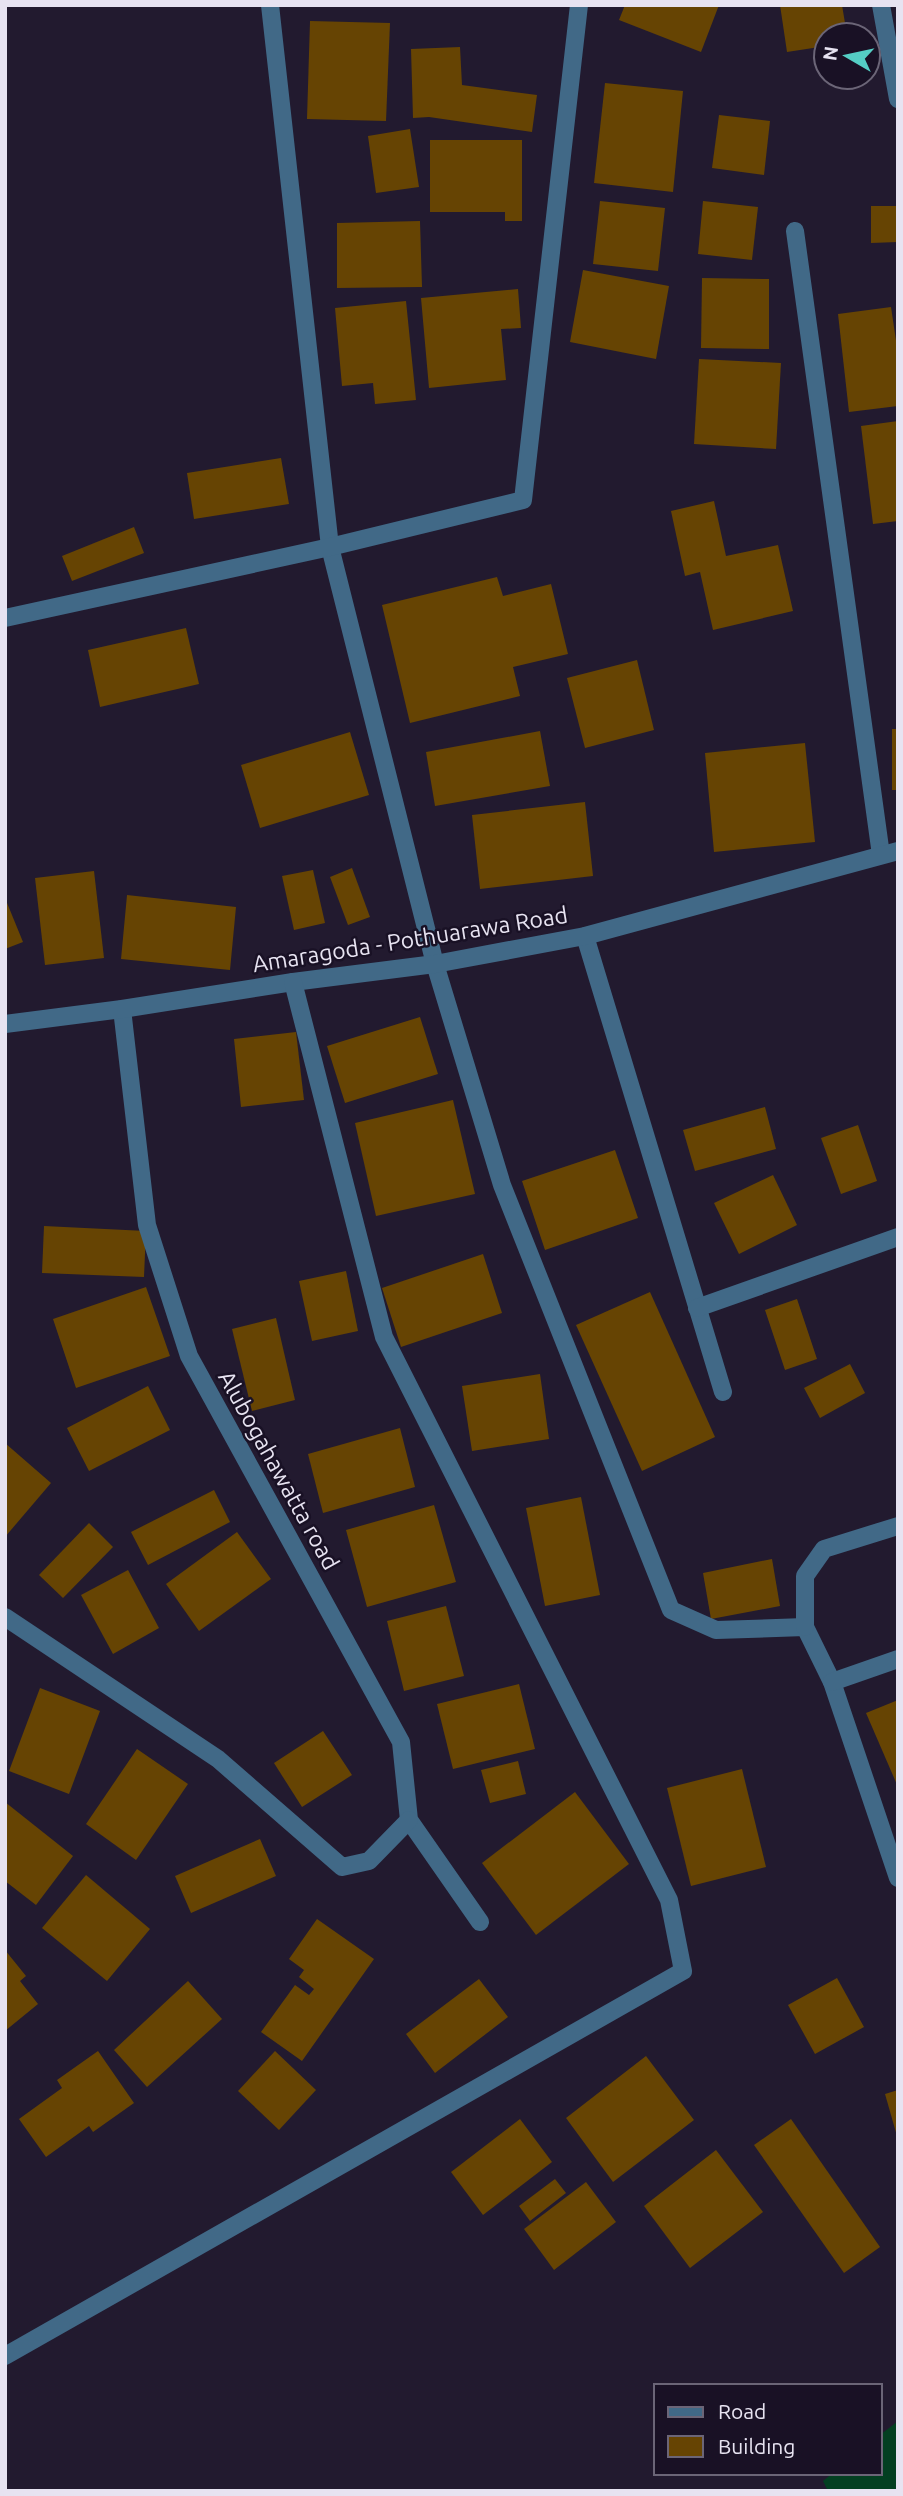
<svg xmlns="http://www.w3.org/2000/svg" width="903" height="2496" font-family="Ubuntu,sans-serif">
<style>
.green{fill:#033f21}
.building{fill:#664403}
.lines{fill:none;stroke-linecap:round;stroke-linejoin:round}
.minor{stroke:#416987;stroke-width:18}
.labels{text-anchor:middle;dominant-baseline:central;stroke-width:5;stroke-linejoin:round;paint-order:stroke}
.street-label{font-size:23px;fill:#e7e3f1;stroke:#191125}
</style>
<rect width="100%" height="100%" fill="#221a2f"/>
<!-- green -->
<polygon class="green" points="898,2421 898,2491 828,2491 823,2481 833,2473 880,2473 880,2435"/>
<!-- building -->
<g class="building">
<polygon points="625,5 719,5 701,52 619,20"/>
<polygon points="780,5 842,5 847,35 826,35 826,46 787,52"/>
<polygon points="310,21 390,23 386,121 307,119"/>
<polygon points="460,47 462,85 537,95 532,132 429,117 413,118 411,49"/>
<polygon points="605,83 683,91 673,192 594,183"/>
<polygon points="719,115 770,121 764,175 712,168"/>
<polygon points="410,129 419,187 376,193 368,136"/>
<polygon points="430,140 522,140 522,221 505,221 505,212 430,212"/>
<polygon points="600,201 665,208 658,271 593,264"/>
<polygon points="703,201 758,207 752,260 698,254"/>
<polygon points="871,206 898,206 898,242 871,243"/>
<polygon points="420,221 422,287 337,288 337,223"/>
<polygon points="583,270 669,286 656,359 570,342"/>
<polygon points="702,278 769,279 769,349 701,348"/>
<polygon points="518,289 521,328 501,329 506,380 429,388 421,298"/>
<polygon points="406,301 416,400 375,404 373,383 342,386 335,308"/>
<polygon points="891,307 898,354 898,406 849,412 838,314"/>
<polygon points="699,359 781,363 776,449 694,444"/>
<polygon points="898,421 898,521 873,524 861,426"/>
<polygon points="281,458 289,504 194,519 187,473"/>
<polygon points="714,501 726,556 778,545 793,611 713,630 700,572 685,576 671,511"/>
<polygon points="134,527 144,553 72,581 62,556"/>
<polygon points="497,577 503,596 551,584 568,654 513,667 520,696 410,723 382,605"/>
<polygon points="186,628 199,684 100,707 88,650"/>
<polygon points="637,660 654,730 585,748 567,678"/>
<rect x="892" y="729" width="6" height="61"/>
<polygon points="540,731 550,786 435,806 426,752"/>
<polygon points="350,732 369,795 260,828 241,765"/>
<polygon points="805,743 815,842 714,852 705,753"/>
<polygon points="585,802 593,876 480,889 472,815"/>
<polygon points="352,868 370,917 348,925 330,877"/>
<polygon points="313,870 325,923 294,930 282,876"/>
<polygon points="94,871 104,958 45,965 35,878"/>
<polygon points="127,895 236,907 230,970 121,959"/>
<polygon points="5,898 23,942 5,949"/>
<polygon points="420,1017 438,1074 345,1103 327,1046"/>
<polygon points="296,1032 304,1100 241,1107 234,1039"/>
<polygon points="453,1100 475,1194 376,1216 355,1123"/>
<polygon points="765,1107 776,1149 695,1171 683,1130"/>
<polygon points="858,1125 877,1181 841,1194 821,1138"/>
<polygon points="615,1150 638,1218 545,1250 522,1181"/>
<polygon points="773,1175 797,1225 739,1254 714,1203"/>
<polygon points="44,1226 146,1231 144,1277 42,1273"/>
<polygon points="483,1254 502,1313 401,1347 382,1288"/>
<polygon points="346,1271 358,1331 312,1341 299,1281"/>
<polygon points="146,1287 170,1356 76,1388 53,1319"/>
<polygon points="650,1292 715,1437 642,1471 576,1325"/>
<polygon points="797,1299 817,1359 785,1370 765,1310"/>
<polygon points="276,1318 295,1400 252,1411 232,1329"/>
<polygon points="850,1364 865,1393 820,1418 804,1388"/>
<polygon points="540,1374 549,1439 472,1451 462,1386"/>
<polygon points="148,1386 170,1430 89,1471 67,1428"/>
<polygon points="400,1428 415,1487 323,1513 308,1454"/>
<polygon points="5,1443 51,1483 5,1537"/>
<polygon points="214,1490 230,1522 148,1565 131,1532"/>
<polygon points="581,1497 600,1595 545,1606 526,1508"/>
<polygon points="434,1505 456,1582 367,1607 346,1530"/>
<polygon points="89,1523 113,1547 63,1598 39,1575"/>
<polygon points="237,1532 271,1579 199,1631 166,1584"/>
<polygon points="772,1559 780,1606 711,1619 703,1573"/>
<polygon points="128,1570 159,1628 113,1654 81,1595"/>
<polygon points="446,1606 464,1676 404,1691 387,1621"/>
<polygon points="519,1684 535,1749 453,1769 437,1704"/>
<polygon points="40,1688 100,1711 69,1794 9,1771"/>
<polygon points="898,1700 898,1787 866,1713"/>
<polygon points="323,1731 352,1775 302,1807 274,1763"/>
<polygon points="137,1749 188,1784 136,1860 86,1824"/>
<polygon points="518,1761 526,1794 490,1803 481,1770"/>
<polygon points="742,1769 766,1867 691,1886 667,1788"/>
<polygon points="575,1792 629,1864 536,1935 482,1863"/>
<polygon points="5,1802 73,1856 36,1905 5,1881"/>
<polygon points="260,1839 276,1876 191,1913 175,1876"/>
<polygon points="86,1875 150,1929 107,1981 42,1928"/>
<polygon points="317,1919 374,1959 302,2061 261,2032 295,1985 309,1995 314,1989 299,1977 304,1970 289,1959"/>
<polygon points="5,1950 26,1976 20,1981 38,2004 5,2031"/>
<polygon points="837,1978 864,2027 815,2054 788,2005"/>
<polygon points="479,1979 508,2017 435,2073 406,2034"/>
<polygon points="188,1981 222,2019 147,2087 114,2050"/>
<polygon points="98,2051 134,2103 93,2132 89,2126 46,2157 19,2119 62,2088 57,2080"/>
<polygon points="275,2051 316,2090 279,2130 238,2091"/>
<polygon points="646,2056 694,2120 613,2182 566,2118"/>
<polygon points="898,2090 898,2136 897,2136 885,2094"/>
<polygon points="520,2119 552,2162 483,2215 451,2172"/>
<polygon points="791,2119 880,2247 844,2273 754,2145"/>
<polygon points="716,2150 763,2212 690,2268 644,2206"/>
<polygon points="555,2179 566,2193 530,2221 519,2206"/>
<polygon points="586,2182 616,2222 554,2270 524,2229"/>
</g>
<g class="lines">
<!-- minor -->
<g class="minor">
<polyline points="270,5 330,547 435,964 502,1185 671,1610 716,1630 805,1627 832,1682 898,1878"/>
<polyline points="881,5 898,99"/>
<polyline points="795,231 881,855"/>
<polyline points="5,618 330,547 523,500 579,5"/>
<polyline points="585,936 723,1392"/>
<polyline points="122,1009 147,1225 189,1356 401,1742 409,1820 480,1922"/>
<polyline points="5,1024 122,1009 293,982 435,964 585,936 898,851"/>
<polyline points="697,1308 898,1237"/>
<polyline points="5,1617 218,1759 342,1867 369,1861 409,1820"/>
<polyline points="805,1627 805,1576 824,1549 898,1526"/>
<polyline points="832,1682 898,1659"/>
<polyline points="5,2356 683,1971 669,1900 384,1337 293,982"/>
</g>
</g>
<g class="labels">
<!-- street labels -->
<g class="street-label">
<text transform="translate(410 939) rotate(-9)">Amaragoda - Pothuarawa Road</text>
<text transform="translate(279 1470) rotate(61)">Alubogahawatta road</text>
</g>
</g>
<!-- border -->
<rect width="903" height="2496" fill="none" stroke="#e7e3f1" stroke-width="14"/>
<!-- legend -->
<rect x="654" y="2384" width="228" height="91" fill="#191125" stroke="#6b6577" stroke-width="2"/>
<rect x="668" y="2407" width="35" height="10" fill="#416987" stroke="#6b6577" stroke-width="2"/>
<text x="718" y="2419" font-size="21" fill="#e7e3f1">Road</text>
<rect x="668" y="2436" width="35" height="21" fill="#664403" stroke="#6b6577" stroke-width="2"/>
<text x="718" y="2454" font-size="21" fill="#e7e3f1">Building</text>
<!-- north arrow -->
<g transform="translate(847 56) rotate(279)"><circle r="33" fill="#191125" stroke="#6b6577" stroke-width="2"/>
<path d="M0-5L12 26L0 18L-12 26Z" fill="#55cec5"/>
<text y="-10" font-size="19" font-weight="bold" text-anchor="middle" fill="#e7e3f1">N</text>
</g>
</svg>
